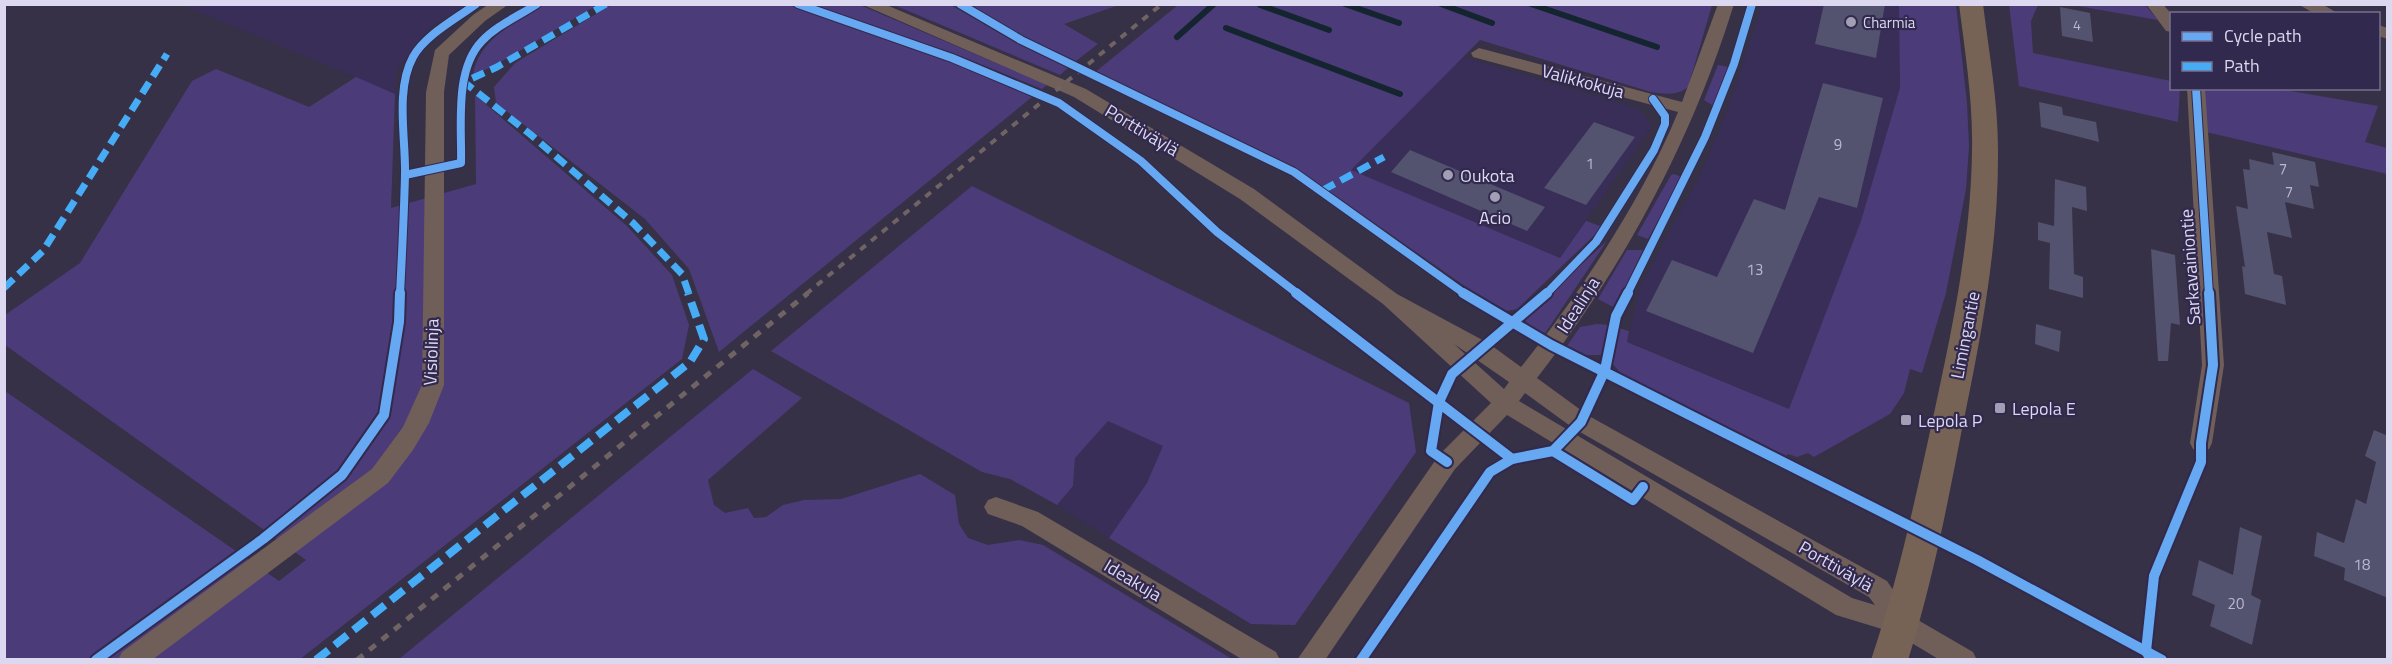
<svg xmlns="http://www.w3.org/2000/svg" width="2392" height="664" font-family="'Titillium Web',sans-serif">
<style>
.built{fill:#392e57}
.green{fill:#4c3b79}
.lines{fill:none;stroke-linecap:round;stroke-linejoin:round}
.stream{stroke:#142530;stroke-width:6}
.building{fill:#53536f}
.street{fill:#705e59;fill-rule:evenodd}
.secondary{fill:#776256;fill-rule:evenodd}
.rail-far1{stroke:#706363;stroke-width:4;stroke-dasharray:7 7;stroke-linecap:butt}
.rail{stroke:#706363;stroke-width:5;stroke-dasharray:8 8;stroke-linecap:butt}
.quiet-far1{stroke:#46acf6;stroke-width:7;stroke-dasharray:13 7;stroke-linecap:butt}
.quiet{stroke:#46acf6;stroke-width:8;stroke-dasharray:16 8;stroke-linecap:butt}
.cycleway-far1-casing{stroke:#32294e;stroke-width:10}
.cycleway-casing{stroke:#32294e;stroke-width:14}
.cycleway-far1{stroke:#66a8f1;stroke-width:8}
.cycleway{stroke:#66a8f1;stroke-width:10}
.poi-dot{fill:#a29eb4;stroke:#32294e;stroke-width:2}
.labels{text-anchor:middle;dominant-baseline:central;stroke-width:4.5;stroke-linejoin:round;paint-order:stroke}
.far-number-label{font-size:14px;fill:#bab7d0}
.far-poi-label{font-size:15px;fill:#dcd8f0;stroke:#32294e;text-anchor:start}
.number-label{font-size:15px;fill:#bab7d0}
.street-label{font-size:18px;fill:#dcd8f0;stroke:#32294e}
.poi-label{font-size:18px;fill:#dcd8f0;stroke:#32294e;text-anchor:start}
</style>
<rect width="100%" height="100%" fill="#363146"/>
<!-- built -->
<g class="built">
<polygon points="182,5 467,5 430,27 396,71 395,94"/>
<polygon points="1762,5 1899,5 1900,88 1861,221 1789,409 1627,341 1641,285 1702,171 1728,110"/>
<polygon points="1463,57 1639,109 1652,126 1560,258 1350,170"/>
<polygon points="1108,421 1164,446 1147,483 1109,538 1057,505 1073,486 1075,458"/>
</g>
<!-- green -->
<g class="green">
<polygon points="786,4 947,60 1032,97 719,352 689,269 645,219 496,103 494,87 515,63 611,5"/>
<path d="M542 5H597L494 66 473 75C479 39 514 24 542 5Z"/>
<polygon points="807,5 860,5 1047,85 1042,89 956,54"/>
<polygon points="894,5 951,5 1016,43 1068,68 1060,75"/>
<polygon points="971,5 1119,5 1064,24 1098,44 1076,61 1025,37"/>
<path d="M1178 5H1712L1688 87C1677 96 1665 94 1651 92L1480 40 1351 170 1560 258 1586 221 1603 227 1517 309 1507 311 1492 305 1297 169 1094 73Z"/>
<polygon points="1899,5 1956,5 1967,103 1969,146 1966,189 1946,293 1922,373 1910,369 1904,393 1890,414 1814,457 1808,453 1797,457 1788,454 1786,456 1622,375 1612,363 1619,328 1629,331 1627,342 1789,409 1861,221 1900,88"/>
<polygon points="2009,5 2038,5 2031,21 2033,53 2171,81 2172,88 2180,89 2178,122 2019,86"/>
<polygon points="2072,5 2145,5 2158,20"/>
<polygon points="1718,65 1729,67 1715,104 1712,105 1704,100"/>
<polygon points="216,69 309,107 356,77 395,94 391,208 476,184 475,95 627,226 672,275 689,325 682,359 299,660 5,659 5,391 279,581 306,560 5,345 5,315 80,263 192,81"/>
<polygon points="2204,89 2279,89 2378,106 2365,142 2387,148 2387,174 2206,132"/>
<polygon points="1674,174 1682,177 1648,239 1637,235 1671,175"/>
<polygon points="972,186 1409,403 1416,452 1295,625 1251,624 1109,538 1147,483 1163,446 1108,421 1075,458 1073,486 1057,505 1010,479 982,472 771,351"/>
<polygon points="1607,241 1544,335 1530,327 1525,320 1527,314"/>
<polygon points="1627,250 1643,250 1615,308 1598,299"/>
<polygon points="1597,324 1610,325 1603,355 1586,355 1567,346 1580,327"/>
<polygon points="753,369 802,398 708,480 714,505 725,513 748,508 754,518 766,517 783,505 804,500 841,499 920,474 955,495 959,524 968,538 988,545 1019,540 1043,545 1232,659 399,659"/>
</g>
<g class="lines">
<!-- stream -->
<g class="stream">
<polyline points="1345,4 1399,23"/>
<polyline points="1441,4 1492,23"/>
<polyline points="1531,4 1657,47"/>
<polyline points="1260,5 1329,30"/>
<polyline points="1226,28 1400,94"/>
<polyline points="1177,37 1214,4"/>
</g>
</g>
<!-- building -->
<g class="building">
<polygon points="1824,4 1885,4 1876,58 1815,44"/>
<polygon points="2060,7 2090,13 2093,42 2062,36"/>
<polygon points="1823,83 1883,98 1857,208 1819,197 1753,353 1646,311 1672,260 1717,277 1754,199 1785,210"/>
<polygon points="2039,102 2062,107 2063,115 2096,122 2099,142 2041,127"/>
<polygon points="1594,122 1635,137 1586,205 1544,188"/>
<polygon points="1410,150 1469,175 1545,207 1527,231 1391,172"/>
<polygon points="2272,152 2315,162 2319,187 2310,185 2314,209 2285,202 2292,238 2267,232 2274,274 2282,276 2286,305 2245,294 2242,266 2245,267 2236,206 2248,209 2243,169 2250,170 2249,159 2274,165"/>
<polygon points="2055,179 2086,187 2087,211 2072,207 2074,274 2083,277 2083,298 2049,289 2050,243 2038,240 2038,222 2054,226"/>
<polygon points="2151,249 2175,255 2180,325 2171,323 2168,361 2158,361"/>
<polygon points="2036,324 2061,331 2059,352 2035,344"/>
<polygon points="2374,430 2388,436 2388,598 2344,580 2345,568 2314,556 2317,532 2344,543 2356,499 2366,504 2376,462 2365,456"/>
<polygon points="2240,527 2262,536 2251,595 2261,600 2252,645 2210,626 2215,605 2192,595 2199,560 2233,575"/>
</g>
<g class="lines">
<!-- street -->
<g class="street">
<polygon points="489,4 509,4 485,21 449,55 444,92 444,385 429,423 413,450 388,483 152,660 118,660 122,652 372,469 403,427 422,385 426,92 435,50 473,15"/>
<path d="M861 4H884L1086 89 1254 189 1397 294 1488 343 1521 367C1579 295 1643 198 1678 112L1473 57 1471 53 1479 48 1682 102 1718 4H1734C1692 140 1624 267 1537 378L1589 416 1887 581 1911 616 1973 652 1977 660H1940L1895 633 1836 615 1507 415 1455 469 1325 660H1297L1439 455 1491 403 1383 304 1240 199 1074 97ZM1454 344 1509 382 1504 389ZM1525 393 1573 428 1869 597 1875 605 1852 598 1519 401Z"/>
<polygon points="2146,4 2163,4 2172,15 2172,32 2166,31"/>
<polygon points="2298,4 2322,4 2339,14 2315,14"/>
<polygon points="2378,25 2388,28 2388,39 2378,36"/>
<polygon points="2187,88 2205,88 2224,365 2212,443 2209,449 2201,452 2193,449 2190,443 2202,365"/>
<polygon points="996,497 1038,512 1276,652 1280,660 1243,660 1022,526 988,514 984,507 988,500"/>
</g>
<!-- secondary -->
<path class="secondary" d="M1959 4H1983C1989 53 1998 101 1998 149 1999 244 1981 337 1962 429 1947 507 1932 584 1908 660H1871C1897 583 1914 505 1931 427 1951 335 1971 243 1972 149 1973 101 1965 52 1959 4Z"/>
<!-- rail-far1 -->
<polyline class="rail-far1" points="806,294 1162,4"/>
<!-- rail -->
<polyline class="rail" points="357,660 808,293"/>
<!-- quiet-far1 -->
<g class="quiet-far1">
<polyline points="606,4 497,67 464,82 530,134 633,223 682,274 689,294"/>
<polyline points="1323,190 1384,157"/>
<polyline points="4,288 43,251 167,54"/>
</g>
<!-- quiet -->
<polyline class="quiet" points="316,660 690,362 704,339 688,293"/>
<!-- cycleway-far1 casing -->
<g class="cycleway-far1-casing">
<g id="cycleway-far1">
<polyline points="798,4 952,58 1059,103 1141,161 1217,232 1298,294"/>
<polyline points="960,4 1021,40 1294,172 1465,294"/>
<polyline points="2196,88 2209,294"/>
<path d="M405 175 461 163C462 126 454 70 482 41 497 25 519 16 537 4"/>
<path d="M400 294C402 255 404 215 405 175 406 139 395 90 413 57 425 35 456 19 476 4"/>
<polyline points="1546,294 1596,242 1654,150 1665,124 1665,116 1653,99"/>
<polyline points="1627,294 1705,137 1734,64 1752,4"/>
</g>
</g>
<!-- cycleway casing -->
<g class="cycleway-casing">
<g id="cycleway">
<polyline points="1296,293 1512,459"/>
<polyline points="1463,293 1551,345 1977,560 2162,660"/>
<polyline points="1553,451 1633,500 1643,487"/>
<polyline points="1447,462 1431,451 1439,402 1452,374 1547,293"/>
<polyline points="2150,658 2146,651 2154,576 2201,462 2201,443 2213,365 2209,293"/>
<polyline points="96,660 263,539 342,475 384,415 399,322 400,293"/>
<polyline points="1361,660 1490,472 1512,459 1553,451 1581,422 1605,370 1616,316 1628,293"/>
</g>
</g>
<!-- cycleway-far1 -->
<use href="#cycleway-far1" class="cycleway-far1"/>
<!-- cycleway -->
<use href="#cycleway" class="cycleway"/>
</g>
<!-- markers -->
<g class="poi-dot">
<circle cx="1851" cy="22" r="6"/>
<circle cx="1448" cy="175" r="6"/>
<circle cx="1495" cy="197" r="6"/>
<rect x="1994" y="402" width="12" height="12" rx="3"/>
<rect x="1900" y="414" width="12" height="12" rx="3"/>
</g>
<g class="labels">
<!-- far-number labels -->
<g class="far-number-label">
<text x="2077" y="24">4</text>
</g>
<!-- far-poi labels -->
<g class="far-poi-label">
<text x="1863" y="22">Charmia</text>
</g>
<!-- number labels -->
<g class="number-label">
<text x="1838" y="144">9</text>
<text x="1590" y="163">1</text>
<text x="2283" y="168">7</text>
<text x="2289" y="191">7</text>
<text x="1755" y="269">13</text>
<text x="2362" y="564">18</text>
<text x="2236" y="603">20</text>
</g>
<!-- street labels -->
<g class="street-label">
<text transform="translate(1583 81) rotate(15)">Valikkokuja</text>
<text transform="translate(1142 130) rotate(31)">Porttiväylä</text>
<text transform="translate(2190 267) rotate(-94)">Sarkavainiontie</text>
<text transform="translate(1578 305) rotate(-57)">Idealinja</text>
<text transform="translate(1965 335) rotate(-79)">Limingantie</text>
<text transform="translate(431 352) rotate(-88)">Visiolinja</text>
<text transform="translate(1836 566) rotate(30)">Porttiväylä</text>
<text transform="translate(1133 580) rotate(31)">Ideakuja</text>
</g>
<!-- poi labels -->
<g class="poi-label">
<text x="1460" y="175">Oukota</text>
<text x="1495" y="217" text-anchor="middle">Acio</text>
<text x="2012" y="408">Lepola E</text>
<text x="1918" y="420">Lepola P</text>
</g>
</g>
<!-- border -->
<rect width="2392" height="664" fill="none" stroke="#dcd8f0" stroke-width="12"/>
<!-- legend -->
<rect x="2170" y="12" width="210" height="78" fill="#32294e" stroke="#766f8f" stroke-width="1.5"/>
<rect x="2182" y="32" width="30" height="9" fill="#66a8f1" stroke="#766f8f" stroke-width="1.5"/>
<text x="2224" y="42" font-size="18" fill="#dcd8f0">Cycle path</text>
<rect x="2182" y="62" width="30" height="9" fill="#46acf6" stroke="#766f8f" stroke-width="1.5"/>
<text x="2224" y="72" font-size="18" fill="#dcd8f0">Path</text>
</svg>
